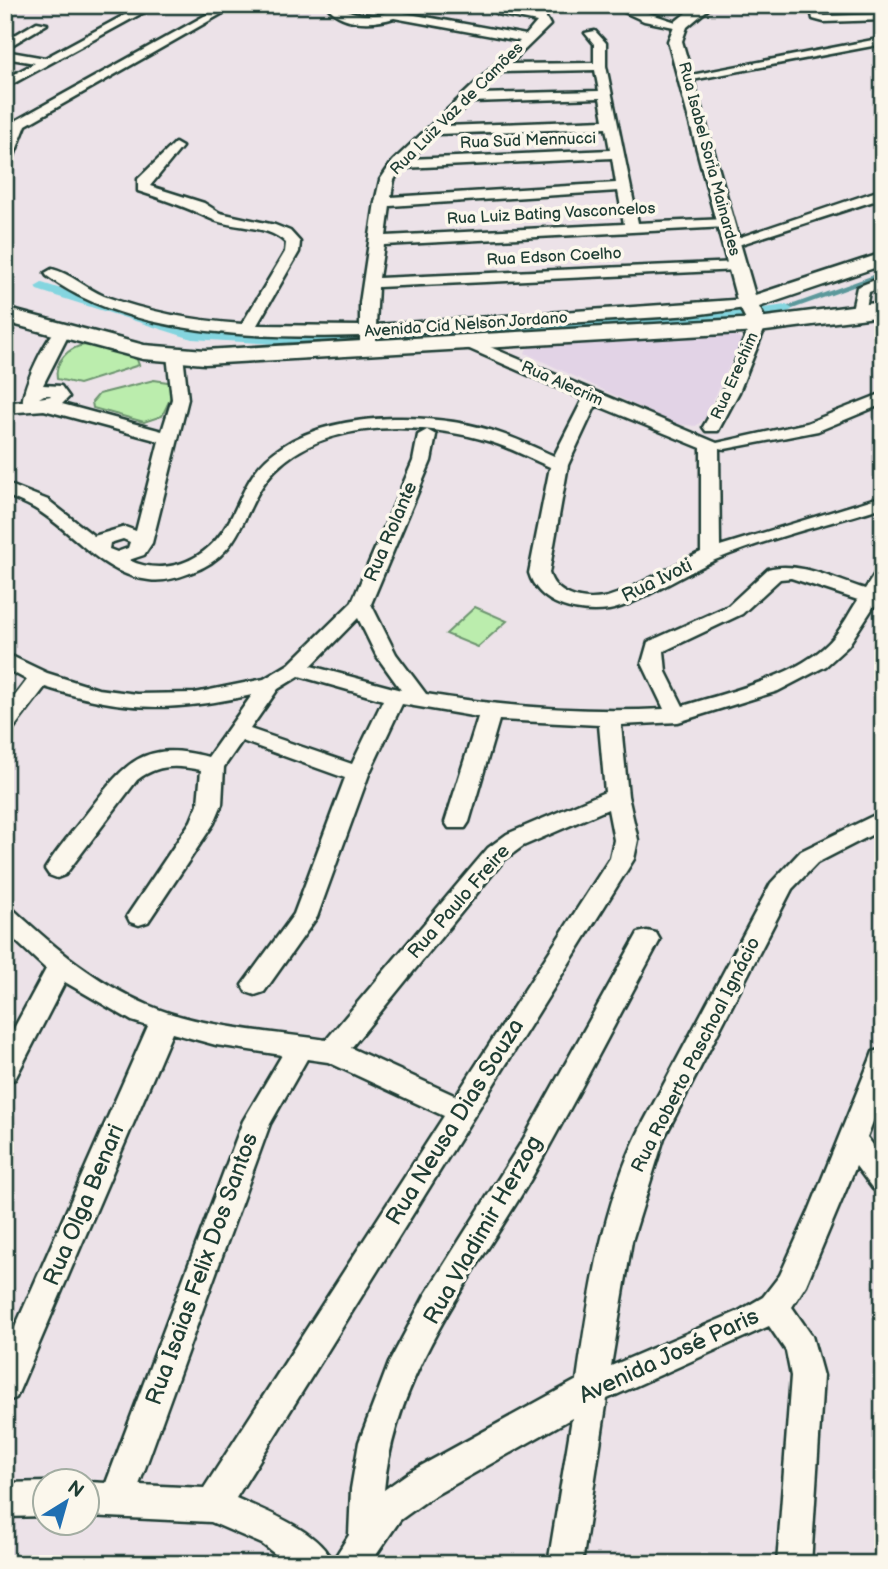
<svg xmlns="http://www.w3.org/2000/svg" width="888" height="1569" font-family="'Balsamiq Sans',sans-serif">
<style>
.built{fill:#e2d3e6}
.green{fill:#bbedad;stroke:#6d9570;stroke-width:2}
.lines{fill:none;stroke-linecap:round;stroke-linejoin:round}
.stream{stroke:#5c989b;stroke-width:4.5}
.canal{fill:#84d5df;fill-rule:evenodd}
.minor-casing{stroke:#1f3d34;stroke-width:5}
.tertiary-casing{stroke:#1f3d34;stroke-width:5}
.secondary-casing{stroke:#1f3d34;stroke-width:5}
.minor{fill:#fbf7ec;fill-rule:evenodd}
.tertiary{fill:#fbf7ec;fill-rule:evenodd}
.secondary{fill:#fbf7ec;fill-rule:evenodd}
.labels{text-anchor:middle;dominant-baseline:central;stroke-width:7;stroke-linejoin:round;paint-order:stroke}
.far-street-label{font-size:16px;fill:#1f3d34;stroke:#fbf7ec}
.street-label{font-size:19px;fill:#1f3d34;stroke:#fbf7ec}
.near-street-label{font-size:23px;fill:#1f3d34;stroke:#fbf7ec}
</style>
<rect width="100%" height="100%" fill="#ece2e8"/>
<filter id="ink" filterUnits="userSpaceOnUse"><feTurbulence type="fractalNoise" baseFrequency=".0143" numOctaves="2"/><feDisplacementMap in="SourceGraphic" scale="14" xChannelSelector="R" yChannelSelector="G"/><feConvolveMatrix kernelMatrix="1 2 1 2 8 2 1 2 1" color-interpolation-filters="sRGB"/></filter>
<g filter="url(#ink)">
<!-- built -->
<polygon class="built" points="726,332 742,339 705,418 696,426 675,424 525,353 527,348 537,345"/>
<!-- green -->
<g class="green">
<path d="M85 345 129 354 136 357 139 365 79 384 57 379C54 361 69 347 85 345Z"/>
<polygon points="154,380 174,383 175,389 162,416 144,422 93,408 92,402 99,394"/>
<polygon points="475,607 507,621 478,647 446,634"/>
</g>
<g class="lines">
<!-- stream -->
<polyline class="stream" points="786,309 883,274"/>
<!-- canal -->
<polygon class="canal" points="42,283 193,331 292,337 727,313 786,305 793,309 786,313 727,321 292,345 192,339 37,290 35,287"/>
<!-- minor casing -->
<g class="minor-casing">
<g id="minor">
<polygon points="5,5 14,5 5,10"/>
<polygon points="143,5 157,5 5,88 5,79 35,63 5,58 5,51 45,58"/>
<polygon points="224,5 237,5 26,125 12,161 5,165 5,145 17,120"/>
<path d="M326 5C342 5 351 16 374 15 388 15 396 5 410 5L404 13 526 35 537 22 497 14 503 11 533 15 528 5H539L550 25 510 64 594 63V44L585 33 595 31 606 43V66L638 223 726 219 733 223 726 227 384 245 379 278 738 262 745 266 738 270 378 287 376 325 748 299 756 304 753 307 693 315 376 335V347L368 352 360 347V336C263 339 128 336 47 276L45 273 52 269C70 273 87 289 104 296 148 312 196 321 242 324L285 252 286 243C266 223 233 230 209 218 186 207 163 199 138 191V179L175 143 182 147 150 186 204 203 220 213 275 225 290 231 300 242 299 252 257 325 360 326V303L375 202 380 180 393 161 520 41 394 18C371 25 341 25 326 5ZM595 70 599 91 479 94 502 72ZM600 98 604 120 445 126 471 102ZM606 128 610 150 410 159 437 134ZM612 158 616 183 391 197 394 180 402 168ZM618 191 624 224 386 236 390 206Z"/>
<polygon points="609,5 624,5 685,25 679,28 644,21"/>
<polygon points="810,5 821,5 824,16 883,14 883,20 824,22 813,19"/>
<polygon points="37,22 47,24 5,49 5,41"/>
<polygon points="883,38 883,44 687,81 681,77"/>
<polygon points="883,189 883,198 738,245 733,246 726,242"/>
<polygon points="883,277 883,287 869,292 865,313 855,313 852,310 857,287"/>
<polygon points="758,320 766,325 739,392 718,431 706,431 703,427 723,392 750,325"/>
<path d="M63 325 71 330 43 385 61 386 69 397 62 404 162 431 172 399 167 355 175 350 183 355 188 399 152 543 144 555 129 560C159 575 194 565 216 540 244 508 239 474 283 446 340 409 444 412 505 435 522 441 538 449 554 456L583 399 465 347 463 344 471 339 717 443 807 423 883 393V404L818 431 725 449 719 448 720 546 883 496V507C829 524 767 538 715 560 688 572 634 606 609 610 578 614 539 606 529 573L550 467C531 459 511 448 491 442 427 422 327 417 275 470 240 506 247 553 190 573 177 578 163 582 149 580 100 574 74 531 34 508 25 503 15 499 5 495V483L48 500 94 536 125 527 136 531 159 441 44 410 5 413V403L23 401C23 386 49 329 63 325ZM44 395H50L51 396 39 398ZM596 405 701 448V552C678 563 625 594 603 598 582 602 555 595 549 573L568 465ZM123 539 130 542 128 548 117 552 109 549 110 543Z"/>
<path d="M427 430 436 435 431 461 371 604 396 654 426 694C505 707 584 713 664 709L642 663 648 642 728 606 768 569C800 561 835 580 865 589L876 572 883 570V608L874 606 848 646 826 666 778 691 678 722 621 725 628 796 638 840 634 859 236 1498C265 1511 320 1531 332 1562L349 1535 351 1489 359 1442 389 1363 425 1295 524 1138 638 933 647 931 656 933 660 940C616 1021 574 1104 528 1184 470 1281 395 1374 384 1490L408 1473 577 1380C589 1296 602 1206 640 1129L771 883 801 851 883 811V829L817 863 792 889 664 1138 632 1241 611 1366 739 1311 763 1297 780 1275 809 1211 870 1060 873 1052 883 1049V1096L867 1137 883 1158V1192L873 1189 856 1166 806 1285 792 1307 812 1336 823 1376 811 1564H777L791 1376 786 1351 769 1326 607 1399 582 1564H548L572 1418 432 1497 400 1520 370 1564H288L262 1544 211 1522 88 1516V1482L106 1483 243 1121 282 1055 216 1045 172 1033 16 1398 5 1402V1350L148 1026 132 1021 65 982 15 1079 5 1082V1045L46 969 5 931V907L14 910C54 947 96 983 148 1005 198 1027 272 1032 326 1040L488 848 507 834 605 792 599 725 499 720 469 822 465 828H449L445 822 478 717 402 704 369 774 317 917 264 992 255 995 246 992 242 985 294 914 345 778 242 741 224 767 222 804 214 823 148 922 139 925 130 922 127 916 191 821 198 804 201 770C176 765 158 764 137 780L65 875 57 878 49 875 45 869C57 849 73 831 87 813 124 765 141 739 208 757L252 695C171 712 123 712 45 687L13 729 5 731V709L27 680 5 668V653L47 673 98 689 137 694 195 693 264 679 289 664 352 602 413 461 418 435ZM791 578 858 600C850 612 843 626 834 637 802 676 730 691 683 706L666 672 664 651 742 614 780 579ZM358 618 376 655 401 690 311 666ZM299 676 383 700 352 764 250 729 278 689ZM608 809 614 840 610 858 456 1096 351 1048 504 860 523 846ZM307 1059 328 1062 444 1116 204 1488 139 1485 270 1124Z"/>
<polygon points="46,1482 46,1516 5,1517 5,1483"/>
</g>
</g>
<!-- tertiary casing -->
<g class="tertiary-casing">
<polygon id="tertiary" points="696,5 713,5 687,27 682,41 755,295 883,253 883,265 759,307 768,325 758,331 751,329 738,304 668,41 676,21"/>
</g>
<!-- secondary casing -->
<g class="secondary-casing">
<polygon id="secondary" points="883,302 883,316 758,332 205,364 143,359 5,322 5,308 144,345 205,350 758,318"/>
</g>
<!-- minor -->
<use href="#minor" class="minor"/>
<!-- tertiary -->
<use href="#tertiary" class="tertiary"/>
<!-- secondary -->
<use href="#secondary" class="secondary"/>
</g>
</g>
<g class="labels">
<!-- far-street labels -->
<g class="far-street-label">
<text transform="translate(457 109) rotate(-45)">Rua Luiz Vaz de Camões</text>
<text transform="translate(528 141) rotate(-2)">Rua Sud Mennucci</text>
<text transform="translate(709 159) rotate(75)">Rua Isabel Soria Mainardes</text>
<text transform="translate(551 214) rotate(-3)">Rua Luiz Bating Vasconcelos</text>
<text transform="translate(554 257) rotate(-3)">Rua Edson Coelho</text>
<text transform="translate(466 325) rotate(-4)">Avenida Cid Nelson Jordano</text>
<text transform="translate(735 376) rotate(-66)">Rua Erechim</text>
<text transform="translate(562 384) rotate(24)">Rua Alecrim</text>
</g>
<!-- street labels -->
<g class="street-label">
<text transform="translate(391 532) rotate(-67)">Rua Rolante</text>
<text transform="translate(657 581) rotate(-26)">Rua Ivoti</text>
<text transform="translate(459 902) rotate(-49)">Rua Paulo Freire</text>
<text transform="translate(696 1055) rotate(-63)">Rua Roberto Paschoal Ignácio</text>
</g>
<!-- near-street labels -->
<g class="near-street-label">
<text transform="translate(455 1122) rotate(-58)">Rua Neusa Dias Souza</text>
<text transform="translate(84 1205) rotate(-67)">Rua Olga Benari</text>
<text transform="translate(483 1230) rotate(-60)">Rua Vladimir Herzog</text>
<text transform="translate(202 1269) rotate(-70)">Rua Isaias Felix Dos Santos</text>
<text transform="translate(669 1356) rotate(-25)">Avenida José Paris</text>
</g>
</g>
<!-- margin -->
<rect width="888" height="1569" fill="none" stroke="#fbf7ec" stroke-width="28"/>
<rect x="14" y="14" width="860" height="1541" fill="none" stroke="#1f3d34" stroke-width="2.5" filter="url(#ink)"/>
<!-- north arrow -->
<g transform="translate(66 1502) rotate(37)"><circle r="33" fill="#fbf7ec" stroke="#a3ada2" stroke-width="2"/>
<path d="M0-5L12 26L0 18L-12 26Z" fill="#1f6fb2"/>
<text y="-10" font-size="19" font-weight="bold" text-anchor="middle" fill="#1f3d34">N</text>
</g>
</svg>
